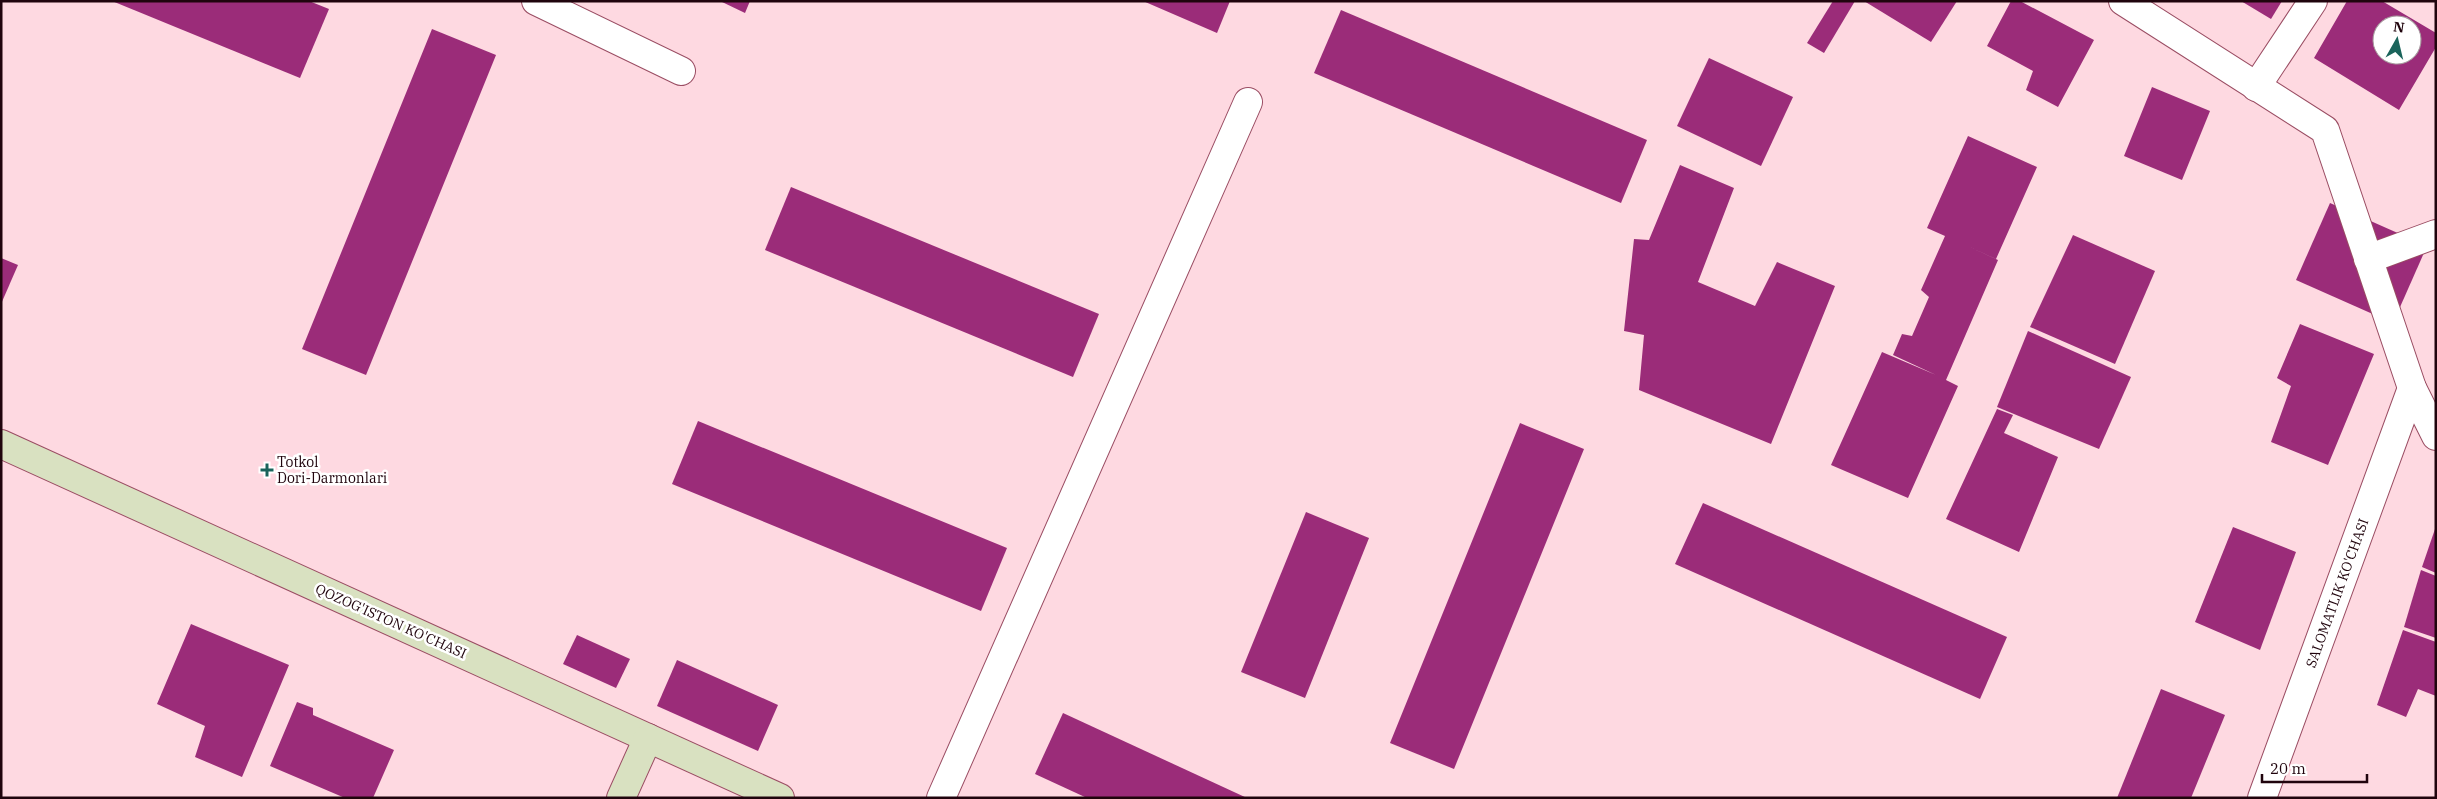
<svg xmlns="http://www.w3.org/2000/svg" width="2437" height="799" font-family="'IBM Plex Serif',serif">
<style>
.building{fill:#9b2c79;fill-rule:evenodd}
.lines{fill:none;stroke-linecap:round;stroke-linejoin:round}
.street-casing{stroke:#9a4d63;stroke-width:30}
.secondary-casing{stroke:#9a4d63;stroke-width:30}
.street{stroke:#fff;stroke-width:28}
.secondary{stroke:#d9e1c1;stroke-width:28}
.poi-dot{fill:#1a645b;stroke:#fff;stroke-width:2}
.labels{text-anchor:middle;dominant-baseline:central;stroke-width:5;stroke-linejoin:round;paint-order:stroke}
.poi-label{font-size:14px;fill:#20040d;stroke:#fff;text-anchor:start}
.street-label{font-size:14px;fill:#20040d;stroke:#fff}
</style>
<rect width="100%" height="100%" fill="#fed9e1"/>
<!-- building -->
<g class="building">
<polygon points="112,1 309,1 329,9 300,78"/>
<polygon points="720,1 750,1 745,13"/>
<polygon points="1143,1 1230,1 1217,33"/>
<polygon points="1833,1 1855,1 1824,53 1807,43"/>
<polygon points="1864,1 1957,1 1931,42"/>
<polygon points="2011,1 2020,1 2094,40 2058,107 2026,90 2033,71 1987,46"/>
<polygon points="2241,1 2282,1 2271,19"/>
<path d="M2347 1H2382L2436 33V47L2399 110 2314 58ZM2382 25H2412V55H2382Z"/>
<polygon points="1341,10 1647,140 1621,203 1314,73"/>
<polygon points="432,29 496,55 366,375 302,349"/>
<polygon points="1709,58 1793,97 1761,166 1677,126"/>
<polygon points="2152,87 2210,111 2182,180 2124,156"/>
<polygon points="1968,136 2037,167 1996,259 1963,244 1998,260 1946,380 1958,386 1908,498 1831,465 1882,352 1936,375 1893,355 1902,334 1912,336 1929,297 1921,290 1945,236 1927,228"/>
<polygon points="1680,165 1734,188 1698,282 1755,306 1777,262 1835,286 1771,444 1639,390 1644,335 1624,331 1634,239 1649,240"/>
<polygon points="791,187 1099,314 1073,377 765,250"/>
<polygon points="2330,203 2427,246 2393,323 2296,280"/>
<polygon points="2073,235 2155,271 2115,364 2030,327"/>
<polygon points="1,258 18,265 1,304"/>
<polygon points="2300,324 2374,354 2328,465 2271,442 2291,386 2277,378"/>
<polygon points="2028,331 2131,377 2099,449 1997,407"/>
<polygon points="1997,409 2013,415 2004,433 2058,457 2019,552 1946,519"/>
<polygon points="698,421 1007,548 981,611 672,484"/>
<polygon points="1520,423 1584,449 1454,769 1390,743"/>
<polygon points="1703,503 2007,637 1980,699 1675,564"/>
<polygon points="1306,512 1369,538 1305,698 1241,672"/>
<polygon points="2233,527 2296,552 2260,650 2195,622"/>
<polygon points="2435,529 2436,529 2436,573 2422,567"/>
<polygon points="2421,570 2436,576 2436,638 2404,627"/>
<polygon points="191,624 289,665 242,777 195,757 205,726 157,704"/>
<polygon points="2403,630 2436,642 2436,696 2418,689 2406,717 2377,705"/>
<polygon points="577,635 630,659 616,688 563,664"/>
<polygon points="677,660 778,705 758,751 657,706"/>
<polygon points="2161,689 2225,715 2191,798 2117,798"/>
<polygon points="297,702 313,708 313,715 394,750 373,798 345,798 270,766"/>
<polygon points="1063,713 1247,798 1087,798 1035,774"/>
</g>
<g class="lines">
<!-- street casing -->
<g class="street-casing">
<g id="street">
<polyline points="536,1 681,71"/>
<polyline points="2123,1 2325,130 2412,388 2436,436"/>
<polyline points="2256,87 2313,1"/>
<polyline points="2368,259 2436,234"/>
<polyline points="941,798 1248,102"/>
<polyline points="2262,798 2412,388"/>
</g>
</g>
<!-- secondary casing -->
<g class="secondary-casing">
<g id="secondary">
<polyline points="1,444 780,798"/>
<polyline points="621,798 648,738"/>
</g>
</g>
<!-- street -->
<use href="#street" class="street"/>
<!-- secondary -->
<use href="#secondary" class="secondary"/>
</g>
<!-- markers -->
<path class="poi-dot" d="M264.5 462.5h5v5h5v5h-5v5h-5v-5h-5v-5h5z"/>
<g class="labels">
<!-- poi labels -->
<g class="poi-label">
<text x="277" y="462">Totkol<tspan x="277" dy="16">Dori-Darmonlari</tspan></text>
</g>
<!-- street labels -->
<g class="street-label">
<text transform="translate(2337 593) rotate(-70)">SALOMATLIK KO'CHASI</text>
<text transform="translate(391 621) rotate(24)">QOZOG'ISTON KO'CHASI</text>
</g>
</g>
<!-- border -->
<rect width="2437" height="799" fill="none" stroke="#20040d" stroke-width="5"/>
<!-- north arrow -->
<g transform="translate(2397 40) rotate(8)"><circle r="24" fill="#ffffff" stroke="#a69b9e"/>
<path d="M0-4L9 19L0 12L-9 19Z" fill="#1a645b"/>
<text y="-8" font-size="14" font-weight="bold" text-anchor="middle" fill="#20040d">N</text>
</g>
<!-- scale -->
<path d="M2262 774v8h105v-8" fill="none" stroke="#20040d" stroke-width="2.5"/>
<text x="2270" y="774" font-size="15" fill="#20040d" stroke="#ffffff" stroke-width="4" paint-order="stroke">20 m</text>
</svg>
